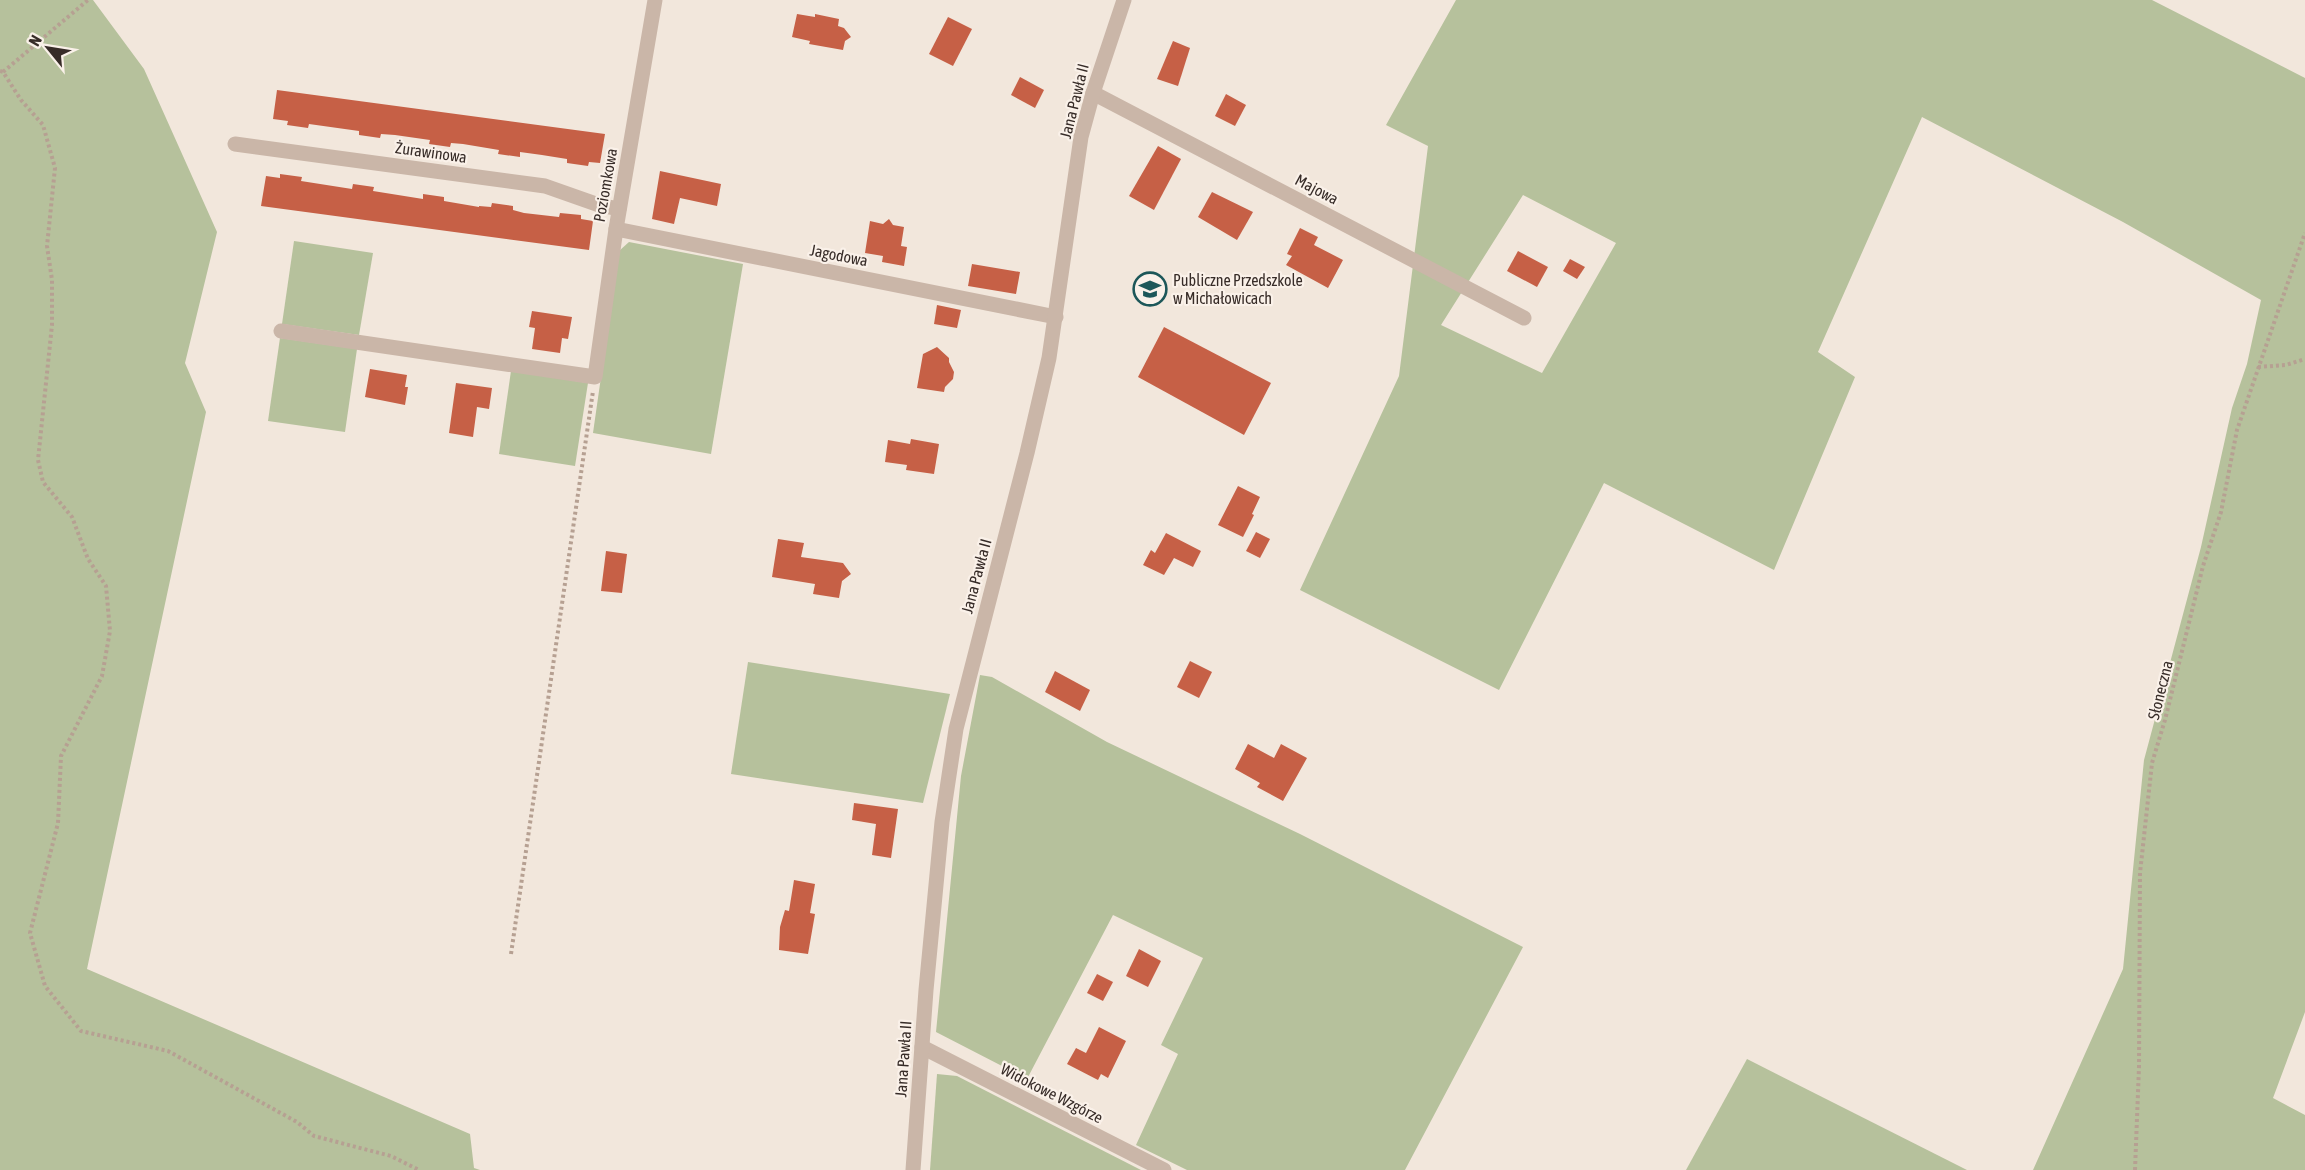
<svg xmlns="http://www.w3.org/2000/svg" width="2305" height="1170" font-family="'Asap Condensed',sans-serif">
<style>
.green{fill:#b6c19c;fill-rule:evenodd}
.building{fill:#c66046}
.lines{fill:none;stroke-linecap:round;stroke-linejoin:round}
.path{stroke:#b6a092;stroke-width:4;stroke-dasharray:3 3;stroke-linecap:butt}
.street{stroke:#cab6a8;stroke-width:15}
.labels{text-anchor:middle;dominant-baseline:central;stroke-width:4.5;stroke-linejoin:round;paint-order:stroke}
.street-label{font-size:16px;fill:#372c28;stroke:#faf1e9}
.poi-label{font-size:16px;fill:#372c28;stroke:#faf1e9;text-anchor:start}
</style>
<rect width="100%" height="100%" fill="#f2e7dc"/>
<!-- green -->
<g class="green">
<polygon points="0,0 93,0 144,69 217,232 185,363 206,412 87,969 470,1134 474,1168 480,1170 0,1170"/>
<path d="M1456 0H2152L2305 78V1012L2273 1098 2305 1115V1170H2033L2123 969 2144 760 2201 547 2232 408 2247 364 2261 300 2123 222 1922 117 1818 352 1855 377 1774 570 1604 483 1499 690 1300 590 1399 376 1428 146 1386 125ZM1523 195 1616 243 1542 373 1441 325Z"/>
<polygon points="294,241 373,253 359,335 282,324"/>
<polygon points="629,242 743,264 711,454 593,433 619,251"/>
<polygon points="280,338 357,349 345,432 268,421"/>
<polygon points="511,371 588,383 575,466 499,454"/>
<polygon points="748,662 950,694 923,803 731,774"/>
<polygon points="980,675 992,677 1107,742 1300,834 1523,947 1405,1170 1187,1170 1136,1145 1178,1054 1161,1045 1203,958 1113,915 1027,1079 936,1032 961,776"/>
<polygon points="1747,1059 1967,1170 1686,1170"/>
<polygon points="937,1074 957,1076 1141,1170 930,1170"/>
</g>
<!-- building -->
<g class="building">
<polygon points="797,14 815,17 815,14 839,19 838,26 844,28 851,37 845,41 843,50 809,44 810,41 792,37"/>
<polygon points="948,17 972,29 953,66 929,54"/>
<polygon points="1173,41 1190,48 1178,86 1157,79"/>
<polygon points="1020,77 1044,90 1035,108 1011,95"/>
<polygon points="277,90 605,134 600,163 589,162 588,166 567,163 567,159 542,155 520,152 520,157 498,154 499,150 463,144 451,143 450,147 429,144 430,140 395,135 381,134 380,138 359,135 359,131 309,124 308,128 287,125 288,121 273,119"/>
<polygon points="1226,94 1246,105 1235,126 1215,116"/>
<polygon points="1158,146 1181,159 1154,210 1129,196"/>
<polygon points="660,171 721,184 717,206 680,198 674,224 652,219"/>
<polygon points="280,174 302,177 301,181 352,189 353,184 374,187 373,191 423,199 423,194 444,197 444,201 479,207 479,206 491,207 492,203 513,206 513,210 524,213 559,217 560,213 581,215 581,219 593,221 589,250 261,206 266,176 280,178"/>
<polygon points="1212,192 1253,212 1237,240 1198,217"/>
<polygon points="889,219 893,225 904,227 901,246 907,247 904,266 882,262 883,256 865,253 870,221 883,224"/>
<polygon points="1300,228 1318,237 1314,245 1343,260 1328,288 1286,265 1292,256 1287,254"/>
<polygon points="1518,251 1548,267 1537,287 1507,271"/>
<polygon points="1570,259 1585,267 1577,279 1563,271"/>
<polygon points="972,264 1020,272 1016,294 968,286"/>
<polygon points="937,305 961,310 957,328 934,324"/>
<polygon points="532,311 572,317 568,339 562,338 560,353 532,349 535,328 529,327"/>
<polygon points="1164,327 1271,383 1244,435 1138,377"/>
<polygon points="937,347 949,358 949,362 954,372 953,379 945,387 944,392 917,388 923,354"/>
<polygon points="370,369 407,375 405,387 408,387 405,405 365,397"/>
<polygon points="456,383 492,388 489,409 477,407 473,437 449,433"/>
<polygon points="911,439 939,444 934,474 906,470 907,465 885,462 888,440 910,444"/>
<polygon points="1238,486 1260,497 1252,514 1254,515 1243,537 1218,525"/>
<polygon points="1256,532 1270,539 1260,558 1246,551"/>
<polygon points="1166,533 1201,551 1193,567 1174,558 1164,575 1143,565 1151,550 1155,553"/>
<polygon points="778,539 804,543 801,557 843,563 851,574 842,581 839,598 813,594 815,584 772,577"/>
<polygon points="606,551 627,554 622,593 601,591"/>
<polygon points="1190,661 1212,672 1199,698 1177,687"/>
<polygon points="1055,671 1090,690 1080,711 1045,692"/>
<polygon points="1248,744 1274,758 1281,744 1307,758 1283,801 1257,787 1260,783 1235,769"/>
<polygon points="854,803 898,809 891,858 872,855 876,824 852,820"/>
<polygon points="794,880 815,884 810,913 815,914 808,954 779,950 780,927 785,910 789,911"/>
<polygon points="1139,949 1161,961 1148,987 1126,976"/>
<polygon points="1097,974 1113,982 1103,1001 1087,993"/>
<polygon points="1099,1027 1126,1041 1108,1078 1101,1074 1098,1080 1067,1064 1076,1048 1086,1053"/>
</g>
<g class="lines">
<!-- path -->
<g class="path">
<polyline points="0,71 3,72 21,100 43,125 55,168 47,246 52,280 52,325 38,460 43,482 72,517 88,559 106,586 110,631 102,676 61,756 58,823 30,933 45,986 81,1031 168,1051 297,1122 314,1136 391,1156 419,1170"/>
<polyline points="3,72 88,0"/>
<polyline points="2258,367 2286,365 2305,359"/>
<polyline points="511,954 593,391"/>
<polyline points="2135,1170 2139,1067 2140,873 2152,763 2165,720 2203,566 2221,512 2237,430 2305,233"/>
</g>
<!-- street -->
<g class="street">
<polyline points="1093,93 1524,318"/>
<polyline points="235,144 545,186 599,205 619,209"/>
<polyline points="616,229 1056,317"/>
<polyline points="281,331 595,377 616,229 655,0"/>
<polyline points="922,1047 1164,1170"/>
<polyline points="913,1170 926,990 942,822 956,729 1027,453 1049,358 1081,137 1093,93 1124,0"/>
</g>
</g>
<!-- icons -->
<defs>
<g id="school-ring" transform="scale(1.725)"><circle r="9.5" fill="#faf1e9" stroke="#1d5759" stroke-width="1.5"/><path d="M0-5L7-2L0 1L-7-2ZM-4 1L0 2.5L4 1V4Q0 6-4 4Z" fill="#1d5759"/></g>
</defs>
<g fill-rule="evenodd">
<use href="#school-ring" x="1150" y="289"/>
</g>
<g class="labels">
<!-- street labels -->
<g class="street-label">
<text transform="translate(1074 101) rotate(-76)">Jana Pawła II</text>
<text transform="translate(431 152) rotate(8)">Żurawinowa</text>
<text transform="translate(605 185) rotate(-80)">Poziomkowa</text>
<text transform="translate(1317 189) rotate(28)">Majowa</text>
<text transform="translate(839 255) rotate(11)">Jagodowa</text>
<text transform="translate(976 576) rotate(-75)">Jana Pawła II</text>
<text transform="translate(2160 690) rotate(-76)">Słoneczna</text>
<text transform="translate(903 1059) rotate(-86)">Jana Pawła II</text>
<text transform="translate(1052 1093) rotate(27)">Widokowe Wzgórze</text>
</g>
<!-- poi labels -->
<g class="poi-label">
<text x="1173" y="280">Publiczne Przedszkole<tspan x="1173" dy="18">w Michałowicach</tspan></text>
</g>
</g>
<!-- north arrow -->
<g transform="translate(48 48) rotate(300)" stroke="#faf1e9" stroke-width="4.5" paint-order="stroke">
<path d="M0-4.5L10 22L0 15L-10 22Z" fill="#372c28"/>
<text y="-9" font-size="16" font-weight="bold" text-anchor="middle" fill="#372c28">N</text>
</g>
</svg>
